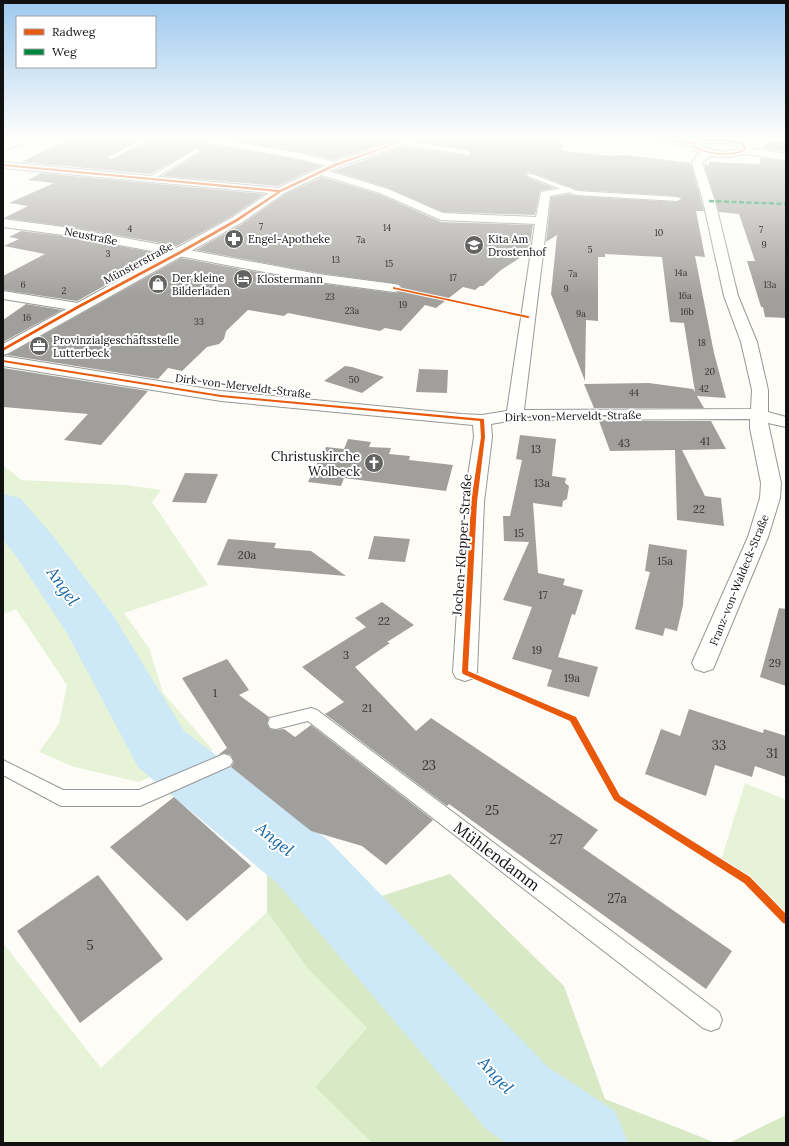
<svg xmlns="http://www.w3.org/2000/svg" width="789" height="1146" font-family="Lora,serif">
<style>
.green{fill:#e7f3d7}
.forest{fill:#d8eac5}
.lines{fill:none;stroke-linecap:round;stroke-linejoin:round}
.river{fill:#cde8f7;fill-rule:evenodd}
.building{fill:#a19f9c}
.service-casing{stroke:#979795;stroke-width:2}
.minor-casing{stroke:#979795;stroke-width:2}
.tertiary-casing{stroke:#979795;stroke-width:2}
.service{fill:#fffffe;fill-rule:evenodd}
.minor{fill:#fffffe;fill-rule:evenodd}
.tertiary{fill:#fffffe;fill-rule:evenodd}
.quiet{stroke:#00873e;stroke-width:2.5;stroke-dasharray:5 2.5;stroke-linecap:butt}
.cycleway-casing{stroke:#fff;stroke-width:2}
.cycleway{fill:#e8590c;fill-rule:evenodd}
.labels{text-anchor:middle;dominant-baseline:central;stroke-width:4;stroke-linejoin:round;paint-order:stroke}
.far-number-label{font-size:9px;fill:#353434}
.far-street-label{font-size:11px;fill:#111;stroke:#fff}
.far-poi-label{font-size:11px;fill:#111;stroke:#fff;text-anchor:start}
.number-label{font-size:11px;fill:#353434}
.poi-label{font-size:13px;fill:#111;stroke:#fff;text-anchor:end}
.street-label{font-size:13px;fill:#111;stroke:#fff}
.near-number-label{font-size:13px;fill:#353434}
.near-street-label{font-size:16px;fill:#111;stroke:#fff}
.near-water-label{font-size:17px;font-style:italic;fill:#1768a6;stroke:#fff}
</style>
<rect width="100%" height="100%" fill="#fdfcf7"/>
<!-- green -->
<g class="green">
<polygon points="3,465 21,480 126,485 161,490 152,502 208,585 124,613 149,648 163,693 213,750 139,782 74,767 39,752 59,724 67,685 16,609 3,614"/>
<polygon points="745,783 786,800 786,910 747,880 720,864"/>
<polygon points="267,912 309,970 367,1028 315,1087 372,1143 3,1143 3,943 101,1068"/>
</g>
<!-- forest -->
<g class="forest">
<polygon points="267,866 436,1030 521,1125 547,1143 372,1143 315,1087 367,1028 309,970 267,912"/>
<polygon points="450,874 564,986 605,1099 716,1143 626,1143 590,1121 372,899"/>
<polygon points="747,880 786,910 786,920"/>
<polygon points="786,1115 786,1143 729,1143"/>
</g>
<g class="lines">
<!-- river -->
<polygon class="river" points="3,494 20,498 54,537 113,615 184,731 328,840 548,1067 615,1111 628,1143 506,1143 486,1129 278,884 138,767 68,635 18,559 3,540"/>
</g>
<!-- building -->
<g class="building">
<polygon points="68,139 140,139 106,158 112,160 151,139 199,139 205,143 299,160 321,166 278,186 162,176 199,153 200,151 197,148 151,174 21,162"/>
<polygon points="226,139 397,139 334,160 299,152"/>
<polygon points="415,139 561,139 563,151 613,156 614,155 625,155 691,163 704,211 696,211 705,257 695,256 714,353 726,398 697,396 704,408 594,408 584,384 649,383 693,389 695,392 684,323 670,322 662,257 605,254 605,257 598,257 598,321 586,320 585,381 551,294 557,235 546,242 551,197 569,194 576,196 677,202 682,200 682,198 677,196 577,190 533,173 528,172 526,174 527,177 554,188 540,191 535,215 443,212 388,188 334,171 404,146 468,156 472,153 468,150 414,141"/>
<polygon points="766,141 786,143 786,152 763,149"/>
<polygon points="761,158 786,161 786,318 765,317 763,307 761,307 747,261 755,261 739,214 719,212 704,164 709,165 709,162 759,164"/>
<polygon points="41,173 265,194 232,216 177,246 71,227 4,218 28,206 9,203 54,183 28,180"/>
<polygon points="322,177 379,194 441,222 533,225 529,252 501,270 483,286 480,286 475,290 463,287 436,308 425,305 401,331 385,328 380,331 288,313 284,316 248,310 226,331 224,339 219,344 207,347 182,371 168,368 158,379 7,355 181,258 318,283 394,293 400,292 402,287 399,284 318,273 196,250 242,224 285,194"/>
<polygon points="21,231 71,237 162,254 77,301 3,290 3,276 45,254 4,246 19,239 9,237"/>
<polygon points="26,304 62,310 3,342 3,320"/>
<polygon points="345,366 352,367 384,377 362,393 324,381"/>
<polygon points="3,368 148,391 101,445 64,440 88,414 3,407"/>
<polygon points="419,369 448,370 447,393 416,392"/>
<polygon points="599,421 711,421 726,449 682,450 705,496 721,498 724,526 677,520 675,450 610,451"/>
<polygon points="520,435 556,439 552,476 566,478 565,483 569,486 567,499 563,501 562,507 533,503 538,573 565,579 563,585 583,590 575,615 572,614 558,657 598,667 589,697 547,686 552,670 512,659 532,607 503,600 529,542 504,541 503,516 510,516 522,460 516,459"/>
<polygon points="348,439 371,442 369,447 391,448 389,454 410,456 409,460 453,465 446,491 344,478 341,486 308,482 320,457 322,457 326,447 344,449"/>
<polygon points="185,473 218,474 206,503 172,502"/>
<polygon points="374,536 410,539 405,562 368,559"/>
<polygon points="228,539 276,543 274,548 311,551 346,576 217,565"/>
<polygon points="649,544 687,550 683,605 677,631 665,628 663,636 635,629 650,572 645,571"/>
<polygon points="382,602 414,625 387,642 390,643 355,667 416,731 431,718 598,830 583,848 732,951 706,989 449,804 447,806 325,714 344,702 302,667 366,627 355,618"/>
<polygon points="779,608 786,609 786,686 760,677"/>
<polygon points="227,659 249,690 239,695 269,717 267,724 270,729 276,730 284,729 295,737 311,725 433,820 386,865 362,846 311,831 231,767 234,762 231,755 224,753 218,755 227,748 182,678"/>
<polygon points="689,709 763,733 764,729 786,736 786,777 755,766 752,777 715,765 706,796 645,774 661,729 680,736"/>
<polygon points="174,797 251,866 187,921 110,847"/>
<polygon points="98,875 163,959 80,1023 17,931"/>
</g>
<g class="lines">
<!-- service casing -->
<g class="service-casing">
<g id="service">
<polygon points="143,139 150,139 112,159 107,158"/>
<polygon points="400,140 468,151 471,153 468,155 398,143 397,142"/>
<polygon points="196,149 199,151 198,152 150,181 145,180"/>
<polygon points="528,174 532,174 577,191 677,197 681,199 677,201 576,195 528,176"/>
<polygon points="311,708 317,710 719,1012 722,1020 719,1028 711,1031 703,1028 308,721 276,729 270,728 268,723 270,718"/>
<polygon points="224,754 230,756 233,761 230,766 140,806 61,806 3,775 3,760 63,790 139,790"/>
</g>
</g>
<!-- minor casing -->
<g class="minor-casing">
<g id="minor">
<polygon points="19,139 32,139 30,141 3,151 3,145"/>
<polygon points="200,139 219,139 299,153 339,163 340,165 335,168 299,159 205,142"/>
<polygon points="710,149 715,152 702,163 715,201 738,296 757,342 768,390 768,412 786,417 786,427 768,423 781,483 780,498 768,537 713,669 704,672 695,669 692,663 748,537 760,498 761,483 750,428 750,419 515,420 491,424 492,437 484,502 477,672 474,678 465,681 456,678 453,672 464,502 474,437 473,425 221,401 3,366 3,356 221,391 461,414 482,415 507,411 535,224 441,220 380,193 315,173 314,171 319,168 388,189 443,213 536,217 541,192 567,187 571,188 573,190 571,192 550,196 524,410 751,409 752,390 741,342 724,296 703,201 692,163 696,156"/>
<polygon points="3,219 71,228 318,274 394,284 399,285 401,288 399,291 394,292 318,282 71,236 3,227"/>
<polygon points="3,291 78,303 83,304 85,307 83,310 78,311 3,299"/>
</g>
</g>
<!-- tertiary casing -->
<g class="tertiary-casing">
<g id="tertiary">
<polygon points="401,139 414,139 412,141 339,167 284,193 241,223 9,353 3,355 3,344 233,217 269,193 3,168 3,162 278,188 331,163"/>
<path d="M647 139H733L746 142 751 149 786 154V160L744 154 728 157 712 156 695 151 689 145 652 142ZM704 143H726L739 146 740 148C729 154 710 151 699 145Z"/>
</g>
</g>
<!-- service -->
<use href="#service" class="service"/>
<!-- minor -->
<use href="#minor" class="minor"/>
<!-- tertiary -->
<use href="#tertiary" class="tertiary"/>
<!-- quiet -->
<polyline class="quiet" points="709,201 786,204"/>
<!-- cycleway casing -->
<g class="cycleway-casing">
<g id="cycleway">
<polygon points="407,139 410,139 336,166 281,192 238,221 180,254 79,308 3,351 3,348 77,306 178,252 236,219 277,192 3,166 3,164 280,190 334,164"/>
<path d="M651 139H657L695 142 703 139H726L744 143 747 149C733 159 708 155 693 147V144ZM703 141H726L742 145 744 149C730 156 709 154 695 146L696 143Z"/>
<polygon points="393,287 528,316 530,317 528,318 394,289 393,289"/>
<polygon points="3,360 221,395 484,419 485,437 477,502 468,671 576,717 620,796 750,877 786,914 786,924 783,923 744,883 614,800 570,721 463,674 462,672 471,502 481,437 480,421 221,397 3,362"/>
</g>
</g>
<!-- cycleway -->
<use href="#cycleway" class="cycleway"/>
</g>
<!-- sky -->
<linearGradient id="sky" x2="0" y2="1"><stop stop-color="#9dc9ee"/><stop offset="0.46" stop-color="#fefefb"/><stop offset="1" stop-color="#fefefb" stop-opacity="0"/></linearGradient>
<rect width="789" height="299" fill="url(#sky)"/>
<!-- icons -->
<defs>
<g id="pharmacy-disc" transform="scale(1)"><circle r="9.5" fill="#646362" stroke="#fff"/><path d="M-2-6h4v4h4v4h-4v4h-4v-4h-4v-4h4Z" fill="#fff"/></g>
<g id="school-disc" transform="scale(1)"><circle r="9.5" fill="#646362" stroke="#fff"/><path d="M0-5L7-2L0 1L-7-2ZM-4 1L0 2.5L4 1V4Q0 6-4 4Z" fill="#fff"/></g>
<g id="hotel-disc" transform="scale(1)"><circle r="9.5" fill="#646362" stroke="#fff"/><path d="M-6-4.5h1.5V1H6V5H4.5V3h-9V5H-6ZM-4 0a1.8 1.8 0 1 1 3.6 0ZM.5 0V-2.5h3Q6-2.5 6 0Z" fill="#fff"/></g>
<g id="shop-disc" transform="scale(1)"><circle r="9.5" fill="#646362" stroke="#fff"/><path d="M-5-2.5h2.3a2.7 3.5 0 0 1 5.4 0H5L5.5 6h-11ZM-1.5-2.5h3a1.5 2.3 0 0 0-3 0Z" fill="#fff"/></g>
<g id="office-disc" transform="scale(1)"><circle r="9.5" fill="#646362" stroke="#fff"/><path d="M-6-3h4V-5.5h4V-3h4V5H-6ZM-1-4.5V-3h2v-1.5ZM-6 0V1H6V0Z" fill="#fff"/></g>
<g id="church-disc" transform="scale(1)"><circle r="9.5" fill="#646362" stroke="#fff"/><path d="M-1.2-6h2.4v3.5h3.3v2.4h-3.3V6h-2.4V-.1h-3.3v-2.4h3.3Z" fill="#fff"/></g>
</defs>
<g fill-rule="evenodd">
<use href="#pharmacy-disc" x="234" y="239"/>
<use href="#school-disc" x="474" y="245"/>
<use href="#hotel-disc" x="243" y="279"/>
<use href="#shop-disc" x="158" y="284"/>
<use href="#office-disc" x="39" y="346"/>
<use href="#church-disc" x="374" y="463"/>
</g>
<g class="labels">
<!-- far-number labels -->
<g class="far-number-label">
<text x="261" y="226">7</text>
<text x="387" y="227">14</text>
<text x="130" y="228">4</text>
<text x="761" y="229">7</text>
<text x="659" y="232">10</text>
<text x="361" y="239">7a</text>
<text x="764" y="244">9</text>
<text x="590" y="249">5</text>
<text x="108" y="253">3</text>
<text x="336" y="259">13</text>
<text x="389" y="263">15</text>
<text x="681" y="272">14a</text>
<text x="573" y="273">7a</text>
<text x="453" y="277">17</text>
<text x="23" y="284">6</text>
<text x="770" y="284">13a</text>
<text x="566" y="288">9</text>
<text x="64" y="290">2</text>
<text x="685" y="295">16a</text>
<text x="330" y="296">23</text>
<text x="403" y="304">19</text>
<text x="352" y="310">23a</text>
<text x="687" y="311">16b</text>
<text x="581" y="313">9a</text>
<text x="27" y="317">16</text>
<text x="199" y="321">33</text>
<text x="702" y="342">18</text>
<text x="710" y="371">20</text>
<text x="354" y="379">50</text>
<text x="704" y="388">42</text>
<text x="634" y="392">44</text>
</g>
<!-- far-street labels -->
<g class="far-street-label">
<text transform="translate(91 236) rotate(11)">Neustraße</text>
<text transform="translate(138 263) rotate(-28)">Münsterstraße</text>
<text transform="translate(243 386) rotate(7)">Dirk-von-Merveldt-Straße</text>
<text transform="translate(573 416) rotate(-1)">Dirk-von-Merveldt-Straße</text>
<text transform="translate(739 580) rotate(-68)">Franz-von-Waldeck-Straße</text>
</g>
<!-- far-poi labels -->
<g class="far-poi-label">
<text x="248" y="239">Engel-Apotheke</text>
<text x="488" y="239">Kita Am<tspan x="488" dy="13">Drostenhof</tspan></text>
<text x="172" y="278">Der kleine<tspan x="172" dy="13">Bilderladen</tspan></text>
<text x="257" y="279">Klostermann</text>
<text x="53" y="340">Provinzialgeschäftsstelle<tspan x="53" dy="13">Lutterbeck</tspan></text>
</g>
<!-- number labels -->
<g class="number-label">
<text x="705" y="441">41</text>
<text x="624" y="443">43</text>
<text x="536" y="449">13</text>
<text x="542" y="483">13a</text>
<text x="699" y="509">22</text>
<text x="519" y="533">15</text>
<text x="247" y="555">20a</text>
<text x="665" y="561">15a</text>
<text x="543" y="595">17</text>
<text x="384" y="621">22</text>
<text x="537" y="650">19</text>
<text x="346" y="655">3</text>
<text x="775" y="663">29</text>
<text x="572" y="678">19a</text>
<text x="215" y="693">1</text>
<text x="367" y="708">21</text>
</g>
<!-- poi labels -->
<g class="poi-label">
<text x="360" y="456">Christuskirche<tspan x="360" dy="15">Wolbeck</tspan></text>
</g>
<!-- street labels -->
<g class="street-label">
<text transform="translate(462 545) rotate(-86)">Jochen-Klepper-Straße</text>
</g>
<!-- near-number labels -->
<g class="near-number-label">
<text x="719" y="745">33</text>
<text x="772" y="753">31</text>
<text x="429" y="765">23</text>
<text x="492" y="810">25</text>
<text x="556" y="839">27</text>
<text x="617" y="898">27a</text>
<text x="90" y="945">5</text>
</g>
<!-- near-street labels -->
<g class="near-street-label">
<text transform="translate(497 856) rotate(37)">Mühlendamm</text>
</g>
<!-- near-water labels -->
<g class="near-water-label">
<text transform="translate(63 586) rotate(55)">Angel</text>
<text transform="translate(275 839) rotate(39)">Angel</text>
<text transform="translate(496 1075) rotate(48)">Angel</text>
</g>
</g>
<!-- border -->
<rect width="789" height="1146" fill="none" stroke="#111111" stroke-width="8"/>
<!-- legend -->
<rect x="16" y="16" width="140" height="52" fill="#ffffff" stroke="#a0a0a0"/>
<rect x="24" y="29" width="20" height="6" fill="#e8590c" stroke="#a0a0a0"/>
<text x="52" y="36" font-size="12" fill="#111111">Radweg</text>
<rect x="24" y="49" width="20" height="6" fill="#00873e" stroke="#a0a0a0"/>
<text x="52" y="56" font-size="12" fill="#111111">Weg</text>
</svg>
